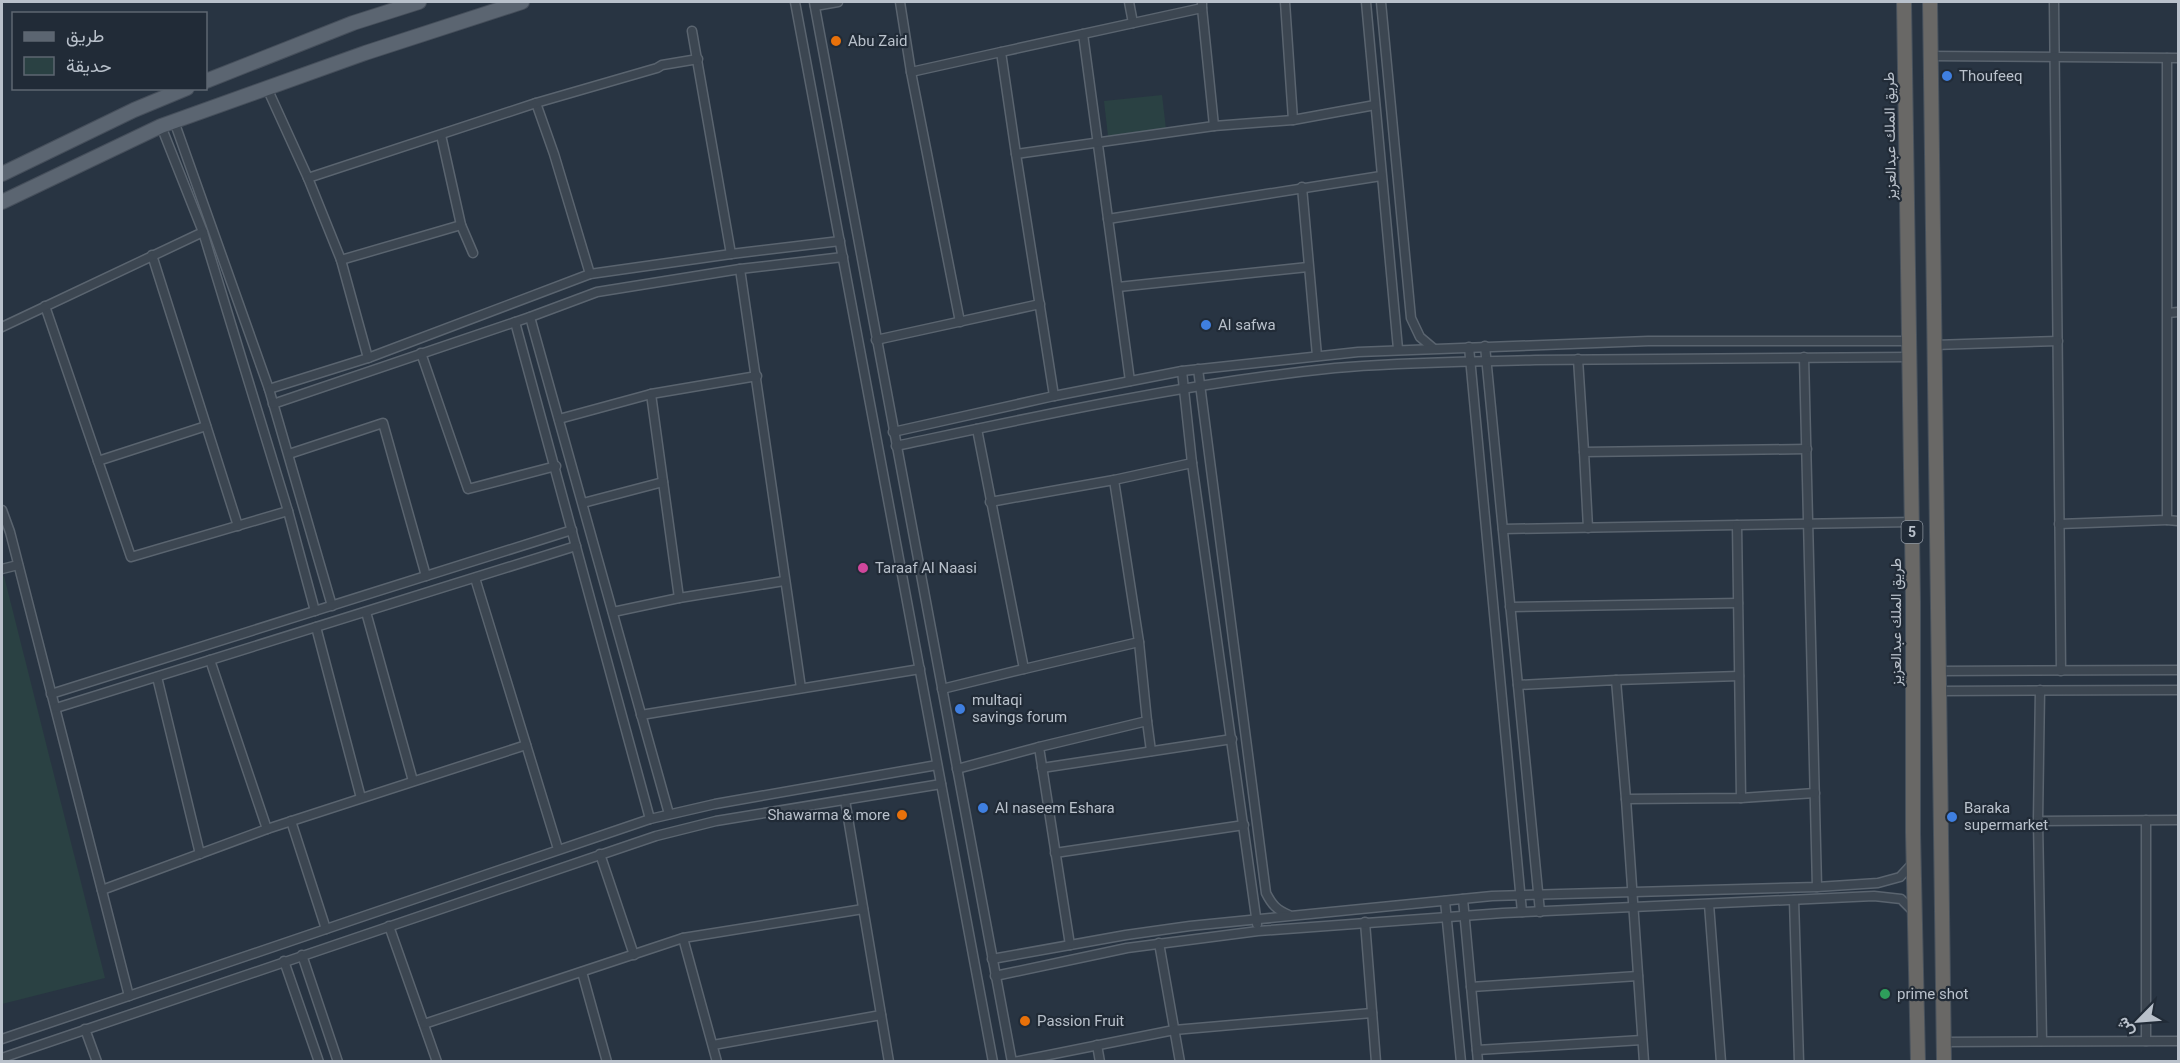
<svg xmlns="http://www.w3.org/2000/svg" width="2180" height="1063" font-family="Roboto,Vazirmatn,sans-serif">
<style>
.green{fill:#2a4143}
.lines{fill:none;stroke-linecap:round;stroke-linejoin:round}
.minor-casing{stroke:#5a646f;stroke-width:11}
.primary-casing{stroke:#464f5b;stroke-width:16}
.trunk-casing{stroke:#47515c;stroke-width:16}
.minor{stroke:#3c4651;stroke-width:8}
.primary{stroke:#5b6571;stroke-width:14}
.trunk{stroke:#696866;stroke-width:14}
.food-dot{fill:#e8710a;stroke:#212b37;stroke-width:2}
.shop-dot{fill:#3f7fe0;stroke:#212b37;stroke-width:2}
.hotel-dot{fill:#d1479c;stroke:#212b37;stroke-width:2}
.leisure-dot{fill:#2e9e5b;stroke:#212b37;stroke-width:2}
.labels{text-anchor:middle;dominant-baseline:central;stroke-width:4.5;stroke-linejoin:round;paint-order:stroke}
.shield{fill:#212b37;stroke:#8b949f;stroke-width:1.5}
.shield-label{font-size:14px;font-weight:bold;fill:#b9c1cb}
.poi-label{font-size:15px;fill:#b9c1cb;stroke:#212b37;text-anchor:start}
.street-label{font-size:15px;fill:#b9c1cb;stroke:#212b37}
</style>
<rect width="100%" height="100%" fill="#283442"/>
<!-- green -->
<g class="green">
<polygon points="1162,95 1166,129 1108,136 1104,101"/>
<polygon points="4,576 105,978 2,1004 2,577"/>
</g>
<g class="lines">
<!-- minor casing -->
<g class="minor-casing">
<g id="minor">
<polyline points="795,2 993,1062"/>
<polyline points="814,2 1012,1062"/>
<polyline points="900,2 911,72 960,322"/>
<polyline points="1129,2 1133,23"/>
<polyline points="1285,2 1293,120"/>
<polyline points="1366,2 1398,349"/>
<polyline points="1381,2 1411,318 1420,337 1433,348"/>
<polyline points="2054,2 2061,671"/>
<polyline points="815,6 838,2"/>
<polyline points="1202,8 1214,126"/>
<polyline points="692,31 731,254"/>
<polyline points="1083,34 1130,381"/>
<polyline points="1930,56 2178,58"/>
<polyline points="911,72 1001,52"/>
<polyline points="267,88 308,178 341,260 461,225"/>
<polyline points="536,103 554,154 590,274"/>
<polyline points="174,121 269,389 332,606"/>
<polyline points="161,126 203,232 288,511 315,611"/>
<polyline points="441,135 461,225 473,253"/>
<polyline points="1016,154 1001,52 1202,8 1202,2"/>
<polyline points="308,178 536,103 657,68 662,65 698,59"/>
<polyline points="1302,187 1317,356"/>
<polyline points="1108,219 1381,176"/>
<polyline points="152,255 238,526"/>
<polyline points="341,260 368,358"/>
<polyline points="740,269 801,688"/>
<polyline points="1118,287 1308,267"/>
<polyline points="45,306 131,557 288,511"/>
<polyline points="2168,313 2178,312"/>
<polyline points="530,317 669,814"/>
<polyline points="515,322 650,819"/>
<polyline points="2,327 203,232"/>
<polyline points="876,340 1040,304"/>
<polyline points="1934,345 2058,341"/>
<polyline points="1485,346 1540,912"/>
<polyline points="1469,347 1522,912"/>
<polyline points="421,353 468,489 556,466"/>
<polyline points="1804,357 1817,887"/>
<polyline points="1578,359 1584,452"/>
<path d="M1198 369 1266 893C1272 905 1277 910 1289 915"/>
<polyline points="1182,371 1192,463 1257,924"/>
<polyline points="269,389 368,358 590,274 731,254 840,241"/>
<polyline points="651,394 679,598"/>
<polyline points="1054,396 1016,154 1214,126 1293,120 1375,105"/>
<polyline points="273,404 530,317 597,292 740,269 843,257"/>
<polyline points="559,419 651,394 757,376"/>
<polyline points="893,432 1054,396 1182,371 1358,352 1648,341 1909,341"/>
<path d="M896 446C1042 415 1187 383 1335 368 1402 362 1469 362 1535 360 1660 358 1785 357 1909 357"/>
<polyline points="289,454 383,423 426,576"/>
<polyline points="98,461 206,426"/>
<polyline points="990,502 1114,480"/>
<polyline points="583,503 663,482"/>
<polyline points="2,510 10,532 129,996"/>
<polyline points="2167,520 2178,521"/>
<polyline points="2059,524 2167,520 2167,58"/>
<polyline points="1588,528 1584,452 1807,449"/>
<polyline points="1503,529 1912,522"/>
<polyline points="2,569 18,565"/>
<polyline points="475,578 558,849"/>
<polyline points="1510,607 1738,603"/>
<polyline points="366,612 413,781"/>
<polyline points="613,612 679,598 784,581"/>
<polyline points="316,627 361,798"/>
<polyline points="210,660 267,829"/>
<polyline points="1024,669 1139,642 1114,480 1192,463"/>
<polyline points="1938,671 2178,670"/>
<polyline points="157,677 200,854"/>
<polyline points="1616,680 1739,676"/>
<polyline points="1518,685 1616,680 1626,799 1741,798 1737,525"/>
<polyline points="942,689 1024,669 977,429"/>
<polyline points="2040,690 2038,821 2042,1041"/>
<polyline points="1939,691 2178,690"/>
<polyline points="51,694 572,530"/>
<polyline points="56,708 576,546"/>
<polyline points="641,715 920,669"/>
<polyline points="1147,721 1151,751"/>
<polyline points="1042,768 1232,739"/>
<polyline points="957,769 1039,747"/>
<polyline points="1741,798 1815,793"/>
<polyline points="1626,799 1644,1062"/>
<polyline points="845,800 889,1062"/>
<polyline points="291,821 326,929"/>
<polyline points="2038,821 2178,820"/>
<polyline points="1055,853 1244,825"/>
<polyline points="600,854 634,955"/>
<polyline points="102,890 267,829 526,745"/>
<polyline points="1463,899 1478,1062"/>
<polyline points="1794,900 1799,1062"/>
<polyline points="1445,901 1461,1062"/>
<polyline points="1709,904 1721,1062"/>
<polyline points="1365,922 1376,1062"/>
<polyline points="389,926 437,1062"/>
<polyline points="683,938 717,1062"/>
<polyline points="1159,943 1180,1062"/>
<polyline points="1070,945 1039,747 1147,721 1139,642"/>
<polyline points="302,955 338,1062"/>
<polyline points="992,959 1126,935 1190,926 1492,896 1817,887 1878,883 1900,877 1913,863"/>
<polyline points="284,961 319,1062"/>
<polyline points="582,972 607,1062"/>
<polyline points="995,976 1127,948 1258,931 1503,913 1874,896 1901,899 1914,912"/>
<polyline points="1471,987 1638,976"/>
<polyline points="424,1024 683,938 863,909"/>
<polyline points="85,1029 97,1062"/>
<polyline points="2,1039 650,819 715,804 937,765"/>
<polyline points="2146,1041 2146,820"/>
<polyline points="1944,1042 2178,1041"/>
<polyline points="713,1045 881,1015"/>
<polyline points="1097,1045 1100,1062"/>
<polyline points="1477,1050 1642,1040"/>
<polyline points="2,1058 656,836 716,821 941,784"/>
<polyline points="1014,1062 1174,1030 1372,1013"/>
</g>
</g>
<!-- primary casing -->
<g class="primary-casing">
<g id="primary">
<polyline points="206,81 353,23 419,2"/>
<polyline points="2,174 134,110 187,88"/>
<polyline points="2,202 161,126 365,53 522,2"/>
</g>
</g>
<!-- trunk casing -->
<g class="trunk-casing">
<g id="trunk">
<polyline points="1904,2 1913,601 1913,833 1918,1062"/>
<polyline points="1930,2 1944,1062"/>
</g>
</g>
<!-- minor -->
<use href="#minor" class="minor"/>
<!-- primary -->
<use href="#primary" class="primary"/>
<!-- trunk -->
<use href="#trunk" class="trunk"/>
</g>
<!-- markers -->
<g class="food-dot">
<circle cx="836" cy="41" r="6"/>
<circle cx="902" cy="815" r="6"/>
<circle cx="1025" cy="1021" r="6"/>
</g>
<g class="shop-dot">
<circle cx="1947" cy="76" r="6"/>
<circle cx="1206" cy="325" r="6"/>
<circle cx="960" cy="709" r="6"/>
<circle cx="983" cy="808" r="6"/>
<circle cx="1952" cy="817" r="6"/>
</g>
<circle class="hotel-dot" cx="863" cy="568" r="6"/>
<circle class="leisure-dot" cx="1885" cy="994" r="6"/>
<g class="labels">
<!-- shield labels -->
<rect class="shield" x="1901.5" y="521" width="21" height="22" rx="4.5"/>
<g class="shield-label">
<text x="1912" y="532">5</text>
</g>
<!-- poi labels -->
<g class="poi-label">
<text x="848" y="41">Abu Zaid</text>
<text x="1959" y="76">Thoufeeq</text>
<text x="1218" y="325">Al safwa</text>
<text x="875" y="568">Taraaf Al Naasi</text>
<text x="972" y="700">multaqi<tspan x="972" dy="17">savings forum</tspan></text>
<text x="995" y="808">Al naseem Eshara</text>
<text x="1964" y="808">Baraka<tspan x="1964" dy="17">supermarket</tspan></text>
<text x="890" y="815" text-anchor="end">Shawarma &amp; more</text>
<text x="1897" y="994">prime shot</text>
<text x="1037" y="1021">Passion Fruit</text>
</g>
<!-- street labels -->
<g class="street-label">
<text transform="translate(1890 136) rotate(-91)">طريق الملك عبدالعزيز</text>
<text transform="translate(1896 622) rotate(-90)">طريق الملك عبدالعزيز</text>
</g>
</g>
<!-- border -->
<rect width="2180" height="1063" fill="none" stroke="#b9c1cb" stroke-width="6"/>
<!-- legend -->
<rect x="12" y="12" width="195" height="78" fill="#212b37" stroke="#5e6772" stroke-width="1.5"/>
<rect x="24" y="32" width="30" height="9" fill="#5b6571" stroke="#5e6772" stroke-width="1.5"/>
<text x="66" y="42" font-size="18" fill="#b9c1cb">طريق</text>
<rect x="24" y="57" width="30" height="18" fill="#2a4143" stroke="#5e6772" stroke-width="1.5"/>
<text x="66" y="72" font-size="18" fill="#b9c1cb">حديقة</text>
<!-- north arrow -->
<g transform="translate(2138 1021) rotate(245)" stroke="#212b37" stroke-width="4.5" paint-order="stroke">
<path d="M0-4.5L10 22L0 15L-10 22Z" fill="#b9c1cb"/>
<text y="-9" font-size="16" font-weight="bold" text-anchor="middle" fill="#b9c1cb">ش</text>
</g>
</svg>
